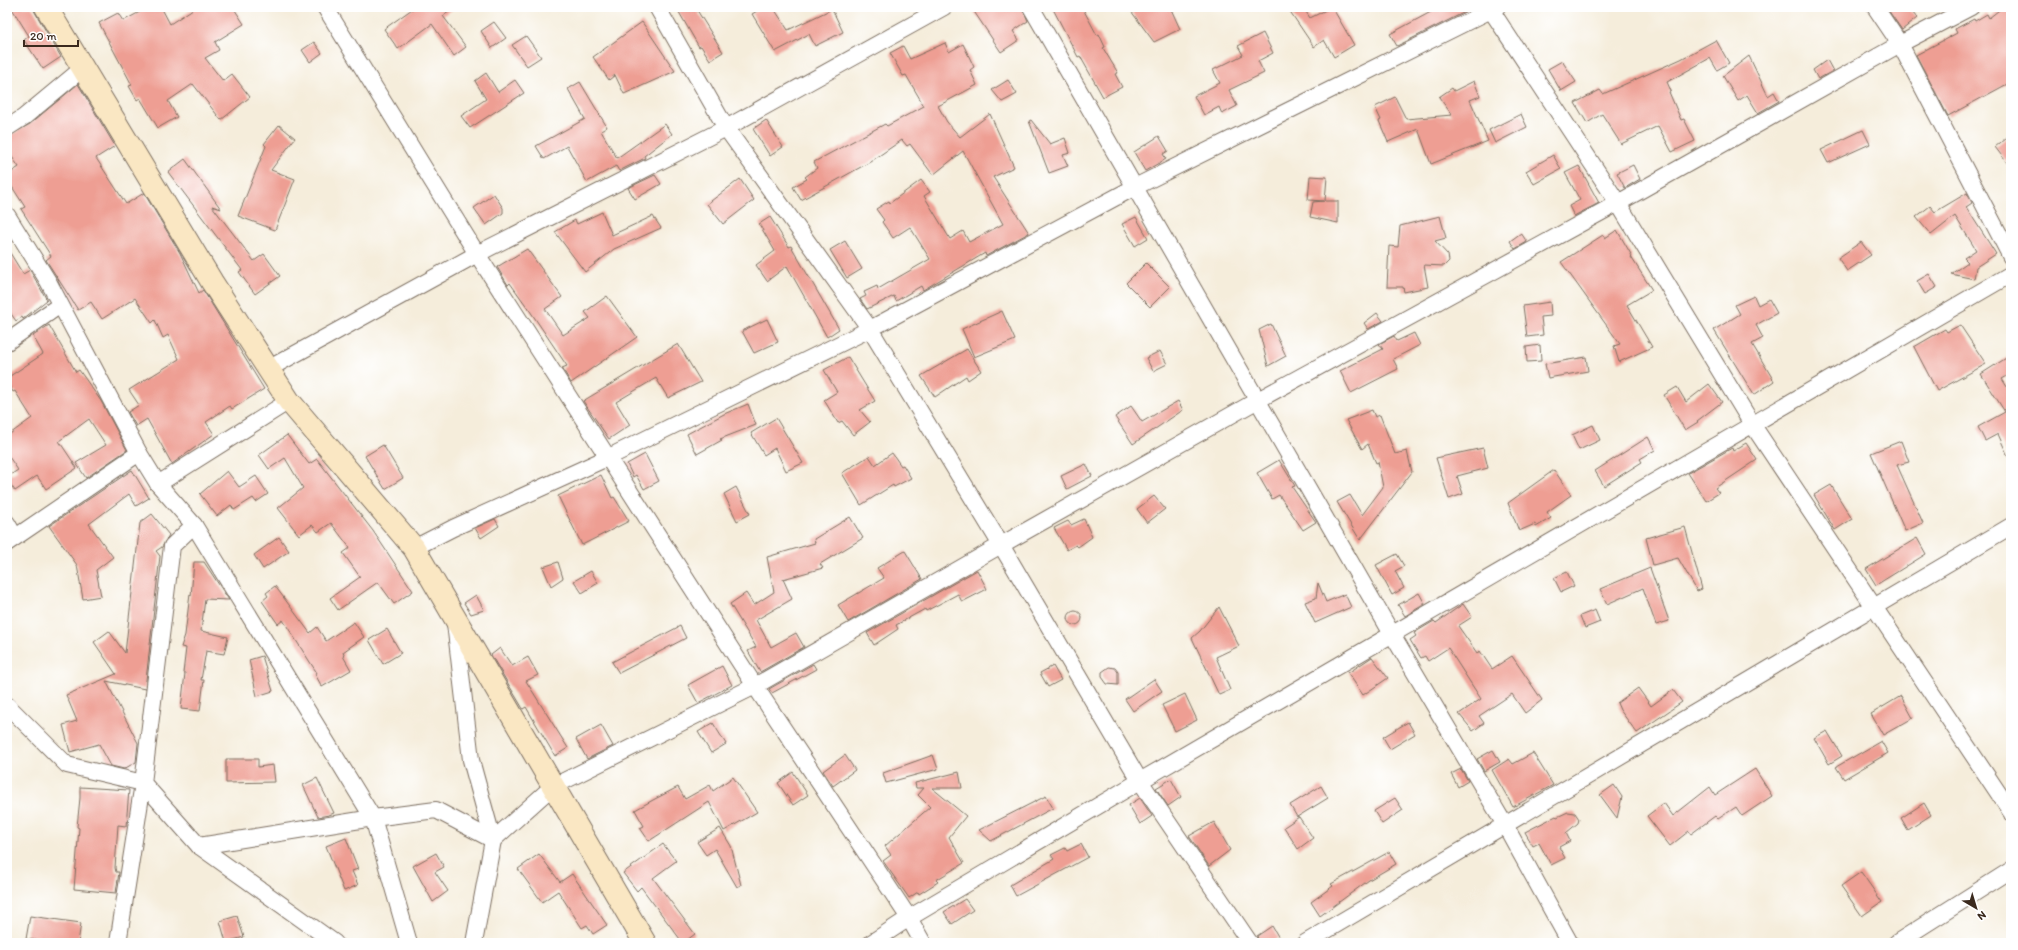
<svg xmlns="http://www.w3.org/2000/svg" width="2018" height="950" font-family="Itim,sans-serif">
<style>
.building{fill:#ee9e93}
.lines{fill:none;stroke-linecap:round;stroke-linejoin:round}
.minor-casing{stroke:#7c6e60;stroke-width:18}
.secondary-casing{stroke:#7c6e60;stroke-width:24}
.minor{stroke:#fff;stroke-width:16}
.secondary{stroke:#fae7c3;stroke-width:22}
</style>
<rect width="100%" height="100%" fill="#fff"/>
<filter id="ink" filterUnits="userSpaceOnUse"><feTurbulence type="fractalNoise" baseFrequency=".025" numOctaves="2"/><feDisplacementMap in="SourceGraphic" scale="8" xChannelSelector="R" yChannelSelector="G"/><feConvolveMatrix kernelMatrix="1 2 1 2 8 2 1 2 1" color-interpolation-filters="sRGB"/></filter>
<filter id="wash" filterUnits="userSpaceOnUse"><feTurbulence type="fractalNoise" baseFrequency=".012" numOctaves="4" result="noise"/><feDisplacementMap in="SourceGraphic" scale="16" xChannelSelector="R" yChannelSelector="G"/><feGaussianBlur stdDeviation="0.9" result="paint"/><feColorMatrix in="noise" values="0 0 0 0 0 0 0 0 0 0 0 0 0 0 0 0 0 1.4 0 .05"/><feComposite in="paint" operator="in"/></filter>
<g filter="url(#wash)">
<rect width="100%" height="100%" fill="#f5eddb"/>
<g id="blocks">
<!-- building -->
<g class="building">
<polygon points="11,7 32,7 61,57 43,69 24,40 29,36"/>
<polygon points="149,7 161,7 170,24 196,7 233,7 244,24 215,42 219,50 205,58 223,81 232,74 250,97 221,120 193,84 168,101 177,117 158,128 140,98 137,100 129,86 132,85 99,23 118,13 123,21"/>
<polygon points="415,7 456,7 443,16 466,47 454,56 432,24 398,49 384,29"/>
<polygon points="676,7 695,7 723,52 710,60 701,46 699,47"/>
<polygon points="764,7 773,7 788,30 832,9 843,32 815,46 809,34 775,52 752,14"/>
<polygon points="971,7 1022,7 1028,21 1013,31 1019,40 1001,52"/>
<polygon points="1052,7 1082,7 1097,35 1099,34 1105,47 1103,48 1118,73 1115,74 1122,87 1103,97 1080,56 1078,57"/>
<polygon points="1128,7 1170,7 1180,29 1154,42"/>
<polygon points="1287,7 1303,7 1310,18 1332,7 1354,45 1334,57 1324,40 1314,47"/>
<polygon points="1440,7 1475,7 1397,46 1390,34"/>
<polygon points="1886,7 1908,7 1917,18 1902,30"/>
<polygon points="2003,7 2006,7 2011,14 2011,82 1948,116 1916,55 1957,33 1955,29 1974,19 1975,21 1987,14 1989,18"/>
<polygon points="494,22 506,38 492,48 481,31"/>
<polygon points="642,22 675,71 624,94 615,75 609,80 593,57"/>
<polygon points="1263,33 1273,53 1258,61 1264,73 1229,90 1237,106 1222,114 1219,107 1204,115 1194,96 1220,83 1213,70 1243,55 1238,46"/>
<polygon points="526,36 541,57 527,66 512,45"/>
<polygon points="1716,40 1729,63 1717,70 1710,58 1667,82 1671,91 1669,92 1681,120 1684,119 1695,141 1672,152 1658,126 1621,144 1602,114 1587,123 1575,103 1600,90 1603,94 1681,59"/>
<polygon points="314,42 322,53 310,62 302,50"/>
<polygon points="945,43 949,52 963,44 974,67 970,70 977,85 938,106 947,122 960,137 990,114 1014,167 993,177 1029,233 986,256 985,253 923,290 921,286 896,301 894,296 867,309 860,299 866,296 864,292 877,286 878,289 930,259 910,227 893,238 882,222 884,220 876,209 889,201 890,203 921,180 930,192 924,196 950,239 963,231 969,242 1003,224 963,151 933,175 910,144 907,146 902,140 870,162 801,200 793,187 807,179 805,177 817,168 814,162 885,124 887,126 924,106 906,75 903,76 890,53 903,46 910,59"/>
<polygon points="1749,56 1768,96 1774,92 1779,101 1758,113 1747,95 1738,101 1723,76"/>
<polygon points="1827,60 1833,71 1818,79 1813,70"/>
<polygon points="1562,61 1576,82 1561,91 1548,69"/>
<polygon points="486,73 498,92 515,80 524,93 470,128 461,116 486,99 475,81"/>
<polygon points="1008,80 1017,94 1002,102 992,90"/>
<polygon points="1474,81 1480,96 1470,100 1488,141 1431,164 1418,129 1388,142 1379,121 1381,120 1375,107 1395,97 1406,119 1452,115 1439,97 1452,88 1454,91"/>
<polygon points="580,82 607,127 601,131 617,158 665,124 672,134 644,156 645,158 619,171 616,166 587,182 567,146 544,159 536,146 585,119 568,89"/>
<polygon points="78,84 115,146 96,158 126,204 144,193 180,253 199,293 203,290 264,389 232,409 230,406 206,422 214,434 172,464 147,419 136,426 128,412 139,405 129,390 179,359 168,335 163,338 155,320 152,323 135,298 102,319 91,302 78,310 46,260 51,256 21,209 25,207 7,179 7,175 19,167 7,150 7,137 30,124"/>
<polygon points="1521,114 1527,127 1495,143 1489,130"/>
<polygon points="766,120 783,147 770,156 753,129"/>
<polygon points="1031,120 1050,144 1065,138 1070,153 1063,155 1068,166 1049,173 1029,121"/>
<polygon points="279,125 295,138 271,170 295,179 275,230 238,216 266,146 264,144"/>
<polygon points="1863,130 1870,144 1828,163 1821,150"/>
<polygon points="2011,134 2011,168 1995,147"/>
<polygon points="1159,136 1168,151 1163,154 1166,159 1145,171 1134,152"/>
<polygon points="1553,155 1561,169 1534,184 1526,171"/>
<polygon points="185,159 221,209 212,206 254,261 264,254 280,276 255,294 239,272 242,270 168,172"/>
<polygon points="1633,165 1640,179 1625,188 1617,173"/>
<polygon points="1579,166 1599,203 1574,216 1569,206 1580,200 1565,173"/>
<polygon points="655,175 661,184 635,199 628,188"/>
<polygon points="1310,176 1327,177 1325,201 1338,201 1338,223 1310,217 1313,202 1324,201 1308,200"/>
<polygon points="740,179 754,200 723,224 707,204"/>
<polygon points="1967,193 1972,203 1966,207 1996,254 1976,267 1974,279 1951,274 1968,262 1964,258 1976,250 1955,216 1931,235 1916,217 1930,206 1935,212"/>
<polygon points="494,194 503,208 503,213 486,225 474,208"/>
<polygon points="602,212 612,235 653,216 661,228 614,249 585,272 555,232 575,220 577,224"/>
<polygon points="1440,216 1446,238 1435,241 1448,255 1449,261 1444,266 1424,265 1428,287 1404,292 1403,287 1387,287 1389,246 1398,247 1400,226"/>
<polygon points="770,217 789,247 791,246 839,329 827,337 787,266 767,281 756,265 775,251 759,224"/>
<polygon points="1136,217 1148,238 1135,246 1122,224"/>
<polygon points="1617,230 1632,256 1631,257 1652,290 1627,305 1652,347 1619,362 1614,346 1620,344 1561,262 1603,235 1605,238"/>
<polygon points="1521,233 1527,242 1515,249 1510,241"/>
<polygon points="845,241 862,269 847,278 830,250"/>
<polygon points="1861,242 1871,255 1847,271 1838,258"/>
<polygon points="7,248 23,274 30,270 47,300 23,319 22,317 16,321 7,308"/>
<polygon points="527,249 562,297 545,309 563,335 590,318 585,312 607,296 637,337 571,383 562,368 567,366 530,311 510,283 508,285 497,267"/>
<polygon points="1146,263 1170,287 1150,307 1126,283"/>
<polygon points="1929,274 1937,287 1925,294 1917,281"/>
<polygon points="1754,296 1758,305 1769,299 1777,313 1756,325 1763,338 1752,344 1774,381 1754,395 1714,330 1740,314 1735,305"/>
<polygon points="1550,302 1551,316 1541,317 1543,335 1527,337 1523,306"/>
<polygon points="1002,311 1015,340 974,357 962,329"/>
<polygon points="1377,313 1383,321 1368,329 1364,323"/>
<polygon points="767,319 778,342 754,353 742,331"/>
<polygon points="1271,324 1286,356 1268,366 1259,330"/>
<polygon points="49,325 76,372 79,370 101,401 127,450 86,478 76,463 106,445 89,419 59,441 77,468 46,489 37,476 15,491 7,479 7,477 18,470 7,454 7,436 32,418 15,391 13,392 7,382 7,378 43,354 33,336"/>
<polygon points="1960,325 1986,364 1937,391 1914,347 1945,329 1947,332"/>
<polygon points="1414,333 1420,345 1393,359 1398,369 1351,393 1340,371 1383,349 1379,344 1394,336 1397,341"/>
<polygon points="678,344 701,382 668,398 656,378 616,402 630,425 609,439 583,401"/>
<polygon points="1540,345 1541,361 1527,362 1526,347"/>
<polygon points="967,349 981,371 968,380 966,376 935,397 921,376"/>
<polygon points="1160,351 1167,364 1153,371 1146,358"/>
<polygon points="2011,355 2011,374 2002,379 2011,393 2011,463 1998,434 1985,441 1978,427 2005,412 1981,374"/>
<polygon points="848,357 875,401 860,410 870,422 853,435 842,421 838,423 824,400 837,392 824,370"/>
<polygon points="1586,357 1588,371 1548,378 1545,364"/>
<polygon points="1709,384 1722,402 1697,421 1698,422 1685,430 1664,395 1677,387 1686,402"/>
<polygon points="1178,401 1183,410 1133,444 1115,417 1131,406 1142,422"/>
<polygon points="748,404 756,425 720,439 722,440 697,454 687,434 724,414"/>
<polygon points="1372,410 1375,417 1380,415 1395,454 1407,451 1412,472 1360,540 1337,502 1350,495 1362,515 1383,487 1378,462 1376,463 1368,444 1362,449 1346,420"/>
<polygon points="776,418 803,463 786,471 775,448 764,455 751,433"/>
<polygon points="1593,425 1600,440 1579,450 1572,435"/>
<polygon points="287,435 309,464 317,459 373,531 413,591 394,604 378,582 338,610 330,598 360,577 343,553 350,548 331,523 318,532 312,525 299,535 278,508 303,488 285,458 269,469 259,455"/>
<polygon points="1648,437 1655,450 1640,459 1642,462 1604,486 1595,471"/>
<polygon points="1901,441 1909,462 1897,465 1923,523 1905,531 1871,453"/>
<polygon points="1746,443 1757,460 1715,488 1719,493 1706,501 1688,473 1732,448 1733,451"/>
<polygon points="383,445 403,478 385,489 365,456"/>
<polygon points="1483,448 1488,468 1457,476 1463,494 1449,499 1436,458"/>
<polygon points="892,453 901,466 903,465 911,478 894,487 893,485 861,505 842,473 869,456 875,465"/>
<polygon points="645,454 659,481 644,489 636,475 633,477 627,464"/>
<polygon points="1279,460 1295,486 1292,487 1316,522 1303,530 1279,495 1272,499 1257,473"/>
<polygon points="1086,464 1092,476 1067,489 1061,476"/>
<polygon points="132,470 149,498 136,506 129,494 89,524 113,557 96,570 101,596 83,599 77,565 49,526"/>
<polygon points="1554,470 1571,495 1547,512 1551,518 1536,527 1535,524 1519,531 1508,503"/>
<polygon points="227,471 239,487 256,476 268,494 256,502 253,498 234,510 231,505 217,516 200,494"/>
<polygon points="601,475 612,498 614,497 629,521 582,545 558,496"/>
<polygon points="1831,485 1852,519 1835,530 1814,495"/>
<polygon points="736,487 750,514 737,521 724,494"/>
<polygon points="1154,496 1165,509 1147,523 1137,509"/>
<polygon points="152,514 169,535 162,547 156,551 160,556 145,689 106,681 138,743 136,762 124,769 111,766 99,744 70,752 63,725 77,721 66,695 116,674 94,642 109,631 125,653 140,523"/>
<polygon points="850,517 863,538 820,564 823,568 783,579 792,599 756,620 771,647 796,633 804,647 760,672 748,651 756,647 730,604 746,593 754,605 774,592 767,557 815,543 814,539"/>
<polygon points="495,519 499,526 481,538 475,528"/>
<polygon points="1084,519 1092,537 1078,547 1076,545 1067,550 1054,528 1068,521 1071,525"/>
<polygon points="1685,527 1702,589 1697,591 1678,558 1653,565 1646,538"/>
<polygon points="279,537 289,551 263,569 254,555"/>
<polygon points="1917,538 1926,554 1876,585 1866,569"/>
<polygon points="905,551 922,579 848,622 838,605 884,578 877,568"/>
<polygon points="1397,554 1404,566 1395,571 1404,588 1392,595 1376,565"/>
<polygon points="194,562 204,562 229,600 205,599 201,631 228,637 224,654 206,651 201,680 204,680 200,711 181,709 185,673 183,673 186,648 181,647 185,635 190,594 191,596"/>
<polygon points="558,562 563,578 551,586 543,567"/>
<polygon points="1650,568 1669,621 1656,625 1643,588 1607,604 1600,589"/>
<polygon points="977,570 987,589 962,602 958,594 926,611 925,609 896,625 898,629 874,645 867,633"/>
<polygon points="591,571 598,583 582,593 574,581"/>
<polygon points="1567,572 1574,586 1561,592 1554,578"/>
<polygon points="1318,583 1326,602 1345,594 1351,607 1315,623 1305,602 1316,598"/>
<polygon points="275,586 310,633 317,627 326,641 354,622 364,637 343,652 344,655 343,656 351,670 322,687 315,674 317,673 283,620 278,624 262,601 268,596 266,593"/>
<polygon points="1419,593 1425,604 1405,616 1398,605"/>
<polygon points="476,595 484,610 471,614 464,603"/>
<polygon points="1463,604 1472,617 1458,626 1477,653 1480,651 1492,669 1512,656 1542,700 1525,713 1512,694 1479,716 1484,723 1473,731 1459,714 1481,699 1448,648 1428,661 1425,656 1421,658 1410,640 1416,636 1414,633 1434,621 1436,623"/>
<polygon points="1219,607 1239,646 1216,657 1230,690 1219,695 1192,638 1200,631"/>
<polygon points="1595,610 1600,622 1585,628 1580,616"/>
<circle cx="1075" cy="618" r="7"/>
<polygon points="680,626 686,638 619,673 612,662"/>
<polygon points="387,629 401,653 383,664 369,640"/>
<polygon points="500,648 512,666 528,657 538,675 526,681 568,748 555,756 526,707 523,709 522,707 491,655"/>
<polygon points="262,656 273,691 257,696 249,660"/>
<polygon points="1372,657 1388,678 1363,695 1348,673"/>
<polygon points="813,664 816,669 772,693 769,689"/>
<polygon points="722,666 732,685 698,703 688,685"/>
<polygon points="1053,666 1061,680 1048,687 1040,673"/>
<polygon points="1109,667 1115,668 1118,672 1118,685 1107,684 1102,677 1102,672"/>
<polygon points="1154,679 1162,691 1133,711 1125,699"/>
<polygon points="1638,688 1651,706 1673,690 1682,702 1637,733 1620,710 1617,703"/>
<polygon points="1185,694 1197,720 1175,731 1162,705"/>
<polygon points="1901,696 1913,718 1883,735 1871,714"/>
<polygon points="1408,722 1415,734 1390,749 1383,737"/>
<polygon points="713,723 726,744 711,753 698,732"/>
<polygon points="601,725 613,746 587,759 576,739"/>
<polygon points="1827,731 1842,756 1829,764 1814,738"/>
<polygon points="1881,741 1888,753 1844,779 1836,767"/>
<polygon points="1493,750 1500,762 1484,771 1477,759"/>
<polygon points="1533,753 1553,785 1513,807 1492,770 1509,759 1513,764"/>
<polygon points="845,755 855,770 833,786 823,771"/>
<polygon points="933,755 938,769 886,783 883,773"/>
<polygon points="226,759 258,759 258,767 273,765 275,782 226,783"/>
<polygon points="1461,769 1468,781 1458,787 1451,774"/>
<polygon points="1755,769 1772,796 1742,816 1736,807 1718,819 1715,816 1691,834 1689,831 1670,846 1647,816 1664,803 1673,816 1710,787 1715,795"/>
<polygon points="793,772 808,795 793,805 778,783"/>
<polygon points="959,772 962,788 932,788 966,816 949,837 964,863 936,880 938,882 919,894 918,892 909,898 883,861 891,855 885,846 930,807 918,795 924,788 916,788 915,783"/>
<polygon points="733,777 757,812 724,831 709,802 649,841 640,828 644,826 635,810 653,800 678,787 685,799 710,785 713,791"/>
<polygon points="317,778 334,813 329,815 318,817 303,785"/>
<polygon points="1171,779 1181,797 1168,806 1156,788"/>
<polygon points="1614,785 1622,797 1617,818 1600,795"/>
<polygon points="1321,786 1328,798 1297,817 1290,805"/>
<polygon points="80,787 129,790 126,826 118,825 115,868 116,872 119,872 116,893 74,889 79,828 77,827 80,798"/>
<polygon points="1046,796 1053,808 991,841 979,830"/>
<polygon points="1140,798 1152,816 1140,824 1129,805"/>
<polygon points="1395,798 1403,810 1382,824 1374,811"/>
<polygon points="1924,803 1931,815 1908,830 1901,818"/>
<polygon points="1568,812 1575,813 1579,819 1578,823 1566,833 1570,841 1559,847 1565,858 1551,865 1539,843 1533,846 1525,832 1556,816 1557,817"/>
<polygon points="1299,817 1313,838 1298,849 1284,827"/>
<polygon points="1214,822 1230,850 1209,866 1189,836"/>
<polygon points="720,828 731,846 741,885 737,887 715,849 706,855 697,842"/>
<polygon points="346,838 358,869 352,871 358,885 344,891 326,846"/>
<polygon points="663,844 676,861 653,878 695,934 683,943 641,887 637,891 623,873"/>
<polygon points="1081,844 1088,857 1016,896 1010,885 1054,859 1051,855 1065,848 1067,851"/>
<polygon points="1389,852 1396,864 1369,880 1320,916 1311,902 1333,886 1331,884"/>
<polygon points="436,853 444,867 435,872 448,891 433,902 413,866"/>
<polygon points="539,854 560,882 572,874 607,925 593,934 587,925 582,928 558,891 542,902 518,869"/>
<polygon points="1861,872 1882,902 1862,916 1841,886"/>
<polygon points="965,899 973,910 952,924 944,912"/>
<polygon points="30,916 81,923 78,943 57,943 26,939"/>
<polygon points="237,916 244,937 226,942 220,921"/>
<polygon points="1272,926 1279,938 1271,943 1259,943 1257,936"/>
</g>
</g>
</g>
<g filter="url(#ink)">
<use href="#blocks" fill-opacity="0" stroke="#7c6e60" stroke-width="1"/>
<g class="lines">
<!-- minor casing -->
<g class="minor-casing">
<g id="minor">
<polyline points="325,7 477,254 755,686 909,918 923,943"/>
<polyline points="657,7 726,128 870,329 1001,545 1140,781 1250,943"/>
<polyline points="1031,7 1392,634 1505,825 1570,943"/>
<polyline points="1489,7 1618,203 1752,424 2011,812"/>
<polyline points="1875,7 1900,44 2011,257"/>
<polyline points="7,128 24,117 83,68"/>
<polyline points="7,215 48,281 139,453 158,484 194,525 373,818 409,943"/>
<polyline points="7,342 60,305"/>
<polyline points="268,369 477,254 726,128 944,7"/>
<polyline points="158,484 289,401"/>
<polyline points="7,523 15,537"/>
<polyline points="7,543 139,453"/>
<polyline points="414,548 453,528 609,457 870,329 1135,187 1497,7"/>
<polyline points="455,623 471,760 493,840 474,943"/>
<polyline points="7,705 67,765 143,783 199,846 335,943"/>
<polyline points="199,846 373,818 436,810 493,840 552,787 755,686 1001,545 1258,400 1618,203 1900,44 1971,7"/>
<polyline points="118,943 143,783 172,546 194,525"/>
<polyline points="871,943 909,918 1140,781 2011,274"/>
<polyline points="1305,943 2011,526"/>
<polyline points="1896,943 2011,870"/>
</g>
</g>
<!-- secondary casing -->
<g class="secondary-casing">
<polyline id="secondary" points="46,7 212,282 289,401 414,548 645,943"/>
</g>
<!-- minor -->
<use href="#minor" class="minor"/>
<!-- secondary -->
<use href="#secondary" class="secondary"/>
</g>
</g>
<!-- margin -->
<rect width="2018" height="950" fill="none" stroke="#fff" stroke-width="24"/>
<!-- north arrow -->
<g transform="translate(1976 908) rotate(142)" stroke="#ffffff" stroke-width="3" paint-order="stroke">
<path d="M0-3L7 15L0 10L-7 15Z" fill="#3b2a1e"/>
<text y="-6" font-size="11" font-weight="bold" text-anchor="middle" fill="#3b2a1e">N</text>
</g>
<!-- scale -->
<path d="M24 40v6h54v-6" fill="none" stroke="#3b2a1e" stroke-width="2"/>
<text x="30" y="40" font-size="12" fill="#3b2a1e" stroke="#ffffff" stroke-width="3" paint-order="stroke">20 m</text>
</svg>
